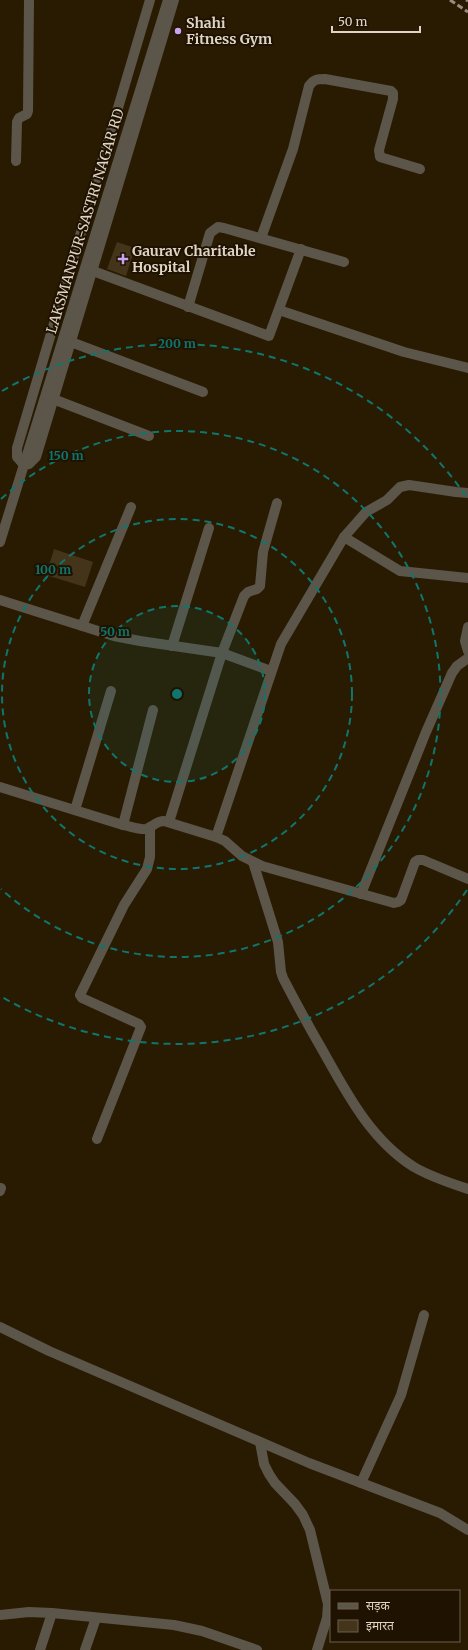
<svg xmlns="http://www.w3.org/2000/svg" width="468" height="1650" font-family="Merriweather,'Noto Sans Devanagari',serif">
<style>
.building{fill:#43341a}
.lines{fill:none;stroke-linecap:round;stroke-linejoin:round}
.minor{stroke:#5c5549;stroke-width:10}
.tertiary{stroke:#5c5549;stroke-width:10}
.rail{stroke:#988d7a;stroke-width:3;stroke-dasharray:6 3;stroke-linecap:butt}
.ring{fill:none;stroke:#0f766e;stroke-width:2;stroke-dasharray:7 5}
.poi-dot{fill:#c8a5ee;stroke:#1f1200;stroke-width:1.5}
.labels{text-anchor:middle;dominant-baseline:central;stroke-width:4;stroke-linejoin:round;paint-order:stroke}
.poi-label{font-size:14px;font-weight:bold;fill:#ded5c6;stroke:#1f1200;text-anchor:start}
.street-label{font-size:14px;fill:#ded5c6;stroke:#1f1200}
.centre{fill:#0f766e;stroke:#1f1200;stroke-width:2}
.ring-label{font-size:12px;text-anchor:middle;font-weight:bold;fill:#0f766e;stroke:#1f1200;stroke-width:4;stroke-linejoin:round;paint-order:stroke}
</style>
<rect width="100%" height="100%" fill="#291b02"/>
<!-- building -->
<g class="building">
<polygon points="117,242 135,248 126,276 107,269"/>
<polygon points="54,549 93,562 85,587 46,575"/>
</g>
<g class="lines">
<!-- minor -->
<g class="minor">
<polyline points="150,0 17,448 17,457 24,465 29,464 36,457 174,0"/>
<polyline points="16,161 17,122 19,118 27,114 28,111 29,0"/>
<path d="M261 238 293 149 309 86C314 79 317 79 325 79L391 91 393 93V99L379 150 380 157 420 169"/>
<polyline points="93,271 269,336 301,249"/>
<polyline points="188,307 210,233 218,227 224,228 344,262"/>
<polyline points="279,310 404,352 468,368"/>
<polyline points="71,342 203,392"/>
<polyline points="53,399 149,436"/>
<polyline points="344,537 400,571 468,578"/>
<polyline points="0,600 114,636 140,641 222,653 271,671"/>
<polyline points="82,626 131,507"/>
<polyline points="468,627 465,641 468,651"/>
<polyline points="172,646 209,528"/>
<path d="M0 787 123 825C130 826 139 830 146 829 153 827 156 821 164 821L216 837 225 841 242 856 262 866 394 903 398 902 401 900 415 862 418 860H423L468 879"/>
<polyline points="75,810 111,691"/>
<polyline points="169,822 222,653 244,596 248,592 257,589 260,586 263,552 277,503"/>
<polyline points="123,825 153,710"/>
<polyline points="216,837 281,644 344,537 366,512 387,500 400,487 409,485 456,492 468,493"/>
<path d="M253 862 278 942 281 972 283 978C296 1003 309 1027 323 1051 347 1094 371 1140 414 1167 431 1177 450 1183 468 1189"/>
<polyline points="361,894 426,732 452,673 457,666 468,658"/>
<polyline points="97,1139 141,1027 139,1024 82,998 80,995 124,905 147,869 150,857 150,827"/>
<polyline points="0,1191 1,1188"/>
<polyline points="0,1327 49,1351 309,1463 440,1513 468,1530"/>
<polyline points="260,1442 264,1464 269,1474 275,1483 295,1504 303,1515 310,1530 328,1604 327,1618 317,1650"/>
<polyline points="361,1483 401,1395 424,1315"/>
<polyline points="0,1615 29,1612 52,1613 174,1625 202,1631 257,1650"/>
<polyline points="40,1650 52,1613"/>
<polyline points="85,1650 96,1618"/>
</g>
<!-- tertiary -->
<polyline class="tertiary" points="0,542 168,0"/>
<!-- rail -->
<g class="rail">
<polyline points="450,0 468,12"/>
<polyline points="466,0 468,1"/>
</g>
</g>
<!-- distance rings -->
<circle cx="177" cy="694" r="88" fill="#0f766e" fill-opacity=".12"/>
<g class="ring">
<circle cx="177" cy="694" r="88"/>
<circle cx="177" cy="694" r="175"/>
<path d="M1 499A263 263 0 1 1 1 889"/>
<path d="M467 890A350 350 0 0 1 2 997M2 391A350 350 0 0 1 467 498"/>
</g>
<!-- markers -->
<g class="poi-dot">
<circle cx="178" cy="31" r="4"/>
<path d="M121 253h4v4h4v4h-4v4h-4v-4h-4v-4h4z"/>
</g>
<g class="labels">
<!-- poi labels -->
<g class="poi-label">
<text x="186" y="23">Shahi<tspan x="186" dy="16">Fitness Gym</tspan></text>
<text x="132" y="251">Gaurav Charitable<tspan x="132" dy="16">Hospital</tspan></text>
</g>
<!-- street labels -->
<g class="street-label">
<text transform="translate(85 221) rotate(-73)">LAKSMANPUR-SASTRI NAGAR RD</text>
</g>
</g>
<circle cx="177" cy="694" r="6" class="centre"/>
<g class="ring-label">
<text x="177" y="348">200 m</text>
<text x="66" y="460">150 m</text>
<text x="53" y="574">100 m</text>
<text x="115" y="636">50 m</text>
</g>
<!-- legend -->
<rect x="330" y="1590" width="130" height="52" fill="#1f1200" stroke="#6b604f"/>
<rect x="338" y="1603" width="20" height="6" fill="#5c5549" stroke="#6b604f"/>
<text x="366" y="1610" font-size="12" fill="#ded5c6">सड़क</text>
<rect x="338" y="1620" width="20" height="12" fill="#43341a" stroke="#6b604f"/>
<text x="366" y="1630" font-size="12" fill="#ded5c6">इमारत</text>
<!-- scale -->
<path d="M332 26v6h88v-6" fill="none" stroke="#ded5c6" stroke-width="2"/>
<text x="338" y="26" font-size="12" fill="#ded5c6" stroke="#1f1200" stroke-width="3" paint-order="stroke">50 m</text>
</svg>
